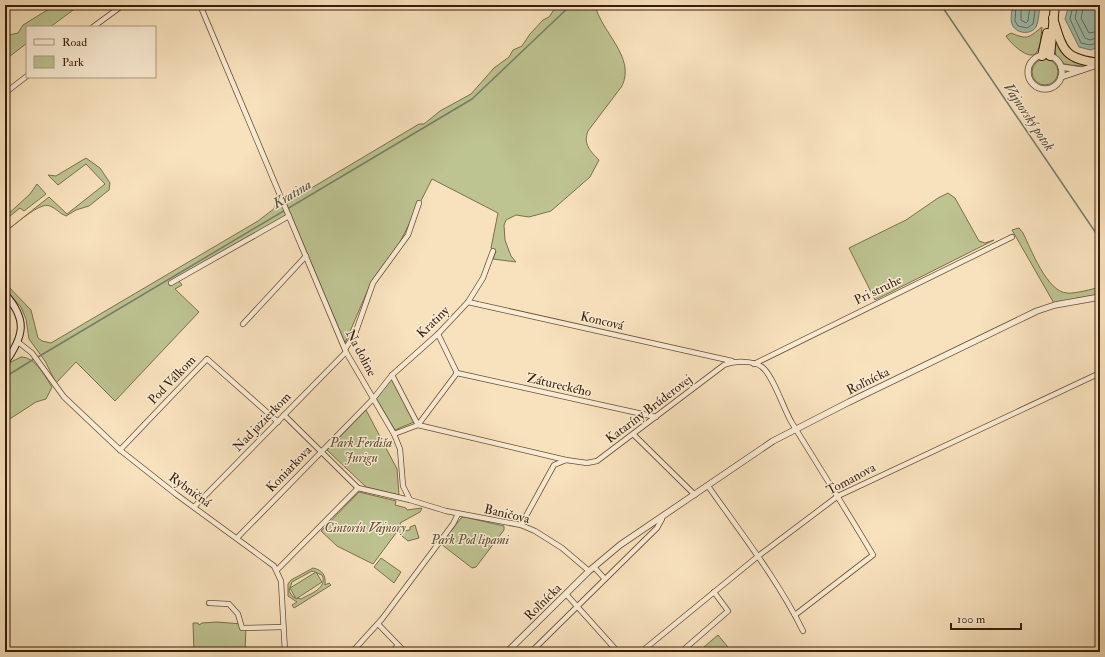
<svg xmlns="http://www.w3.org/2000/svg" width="1105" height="657" font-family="'IM FELL Double Pica',serif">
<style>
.green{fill:#bdc391;stroke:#7a704c;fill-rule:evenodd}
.water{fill:#9fbfac;stroke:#767e6a}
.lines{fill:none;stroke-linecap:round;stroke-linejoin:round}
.shore{stroke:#6c6e5a;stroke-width:1}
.stream{stroke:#767e6a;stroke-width:1.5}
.minor-casing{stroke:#684e35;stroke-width:6}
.tertiary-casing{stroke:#684e35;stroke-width:7}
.secondary-casing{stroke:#381d08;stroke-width:8}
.motorway-casing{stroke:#381d08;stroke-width:10}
.minor{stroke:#faecd4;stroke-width:4.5}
.tertiary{stroke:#faecd4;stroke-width:5.5}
.secondary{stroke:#faecd4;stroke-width:6}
.motorway{stroke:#f8e2bd;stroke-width:8}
.labels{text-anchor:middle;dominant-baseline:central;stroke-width:3;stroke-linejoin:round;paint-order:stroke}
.street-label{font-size:13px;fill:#381d08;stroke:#faecd4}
.park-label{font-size:13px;font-style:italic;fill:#604f31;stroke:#faecd4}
.water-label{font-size:14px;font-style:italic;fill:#574e39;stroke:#faecd4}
</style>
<rect width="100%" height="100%" fill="#f8e2bd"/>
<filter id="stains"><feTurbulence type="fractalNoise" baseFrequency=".005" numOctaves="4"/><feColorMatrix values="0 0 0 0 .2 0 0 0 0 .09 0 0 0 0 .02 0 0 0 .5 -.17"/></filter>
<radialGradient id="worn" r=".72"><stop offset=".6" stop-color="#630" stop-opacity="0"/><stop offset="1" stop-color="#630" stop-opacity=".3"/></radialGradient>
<!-- green -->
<g class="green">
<polygon points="51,5 80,5 50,27 27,27 27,43 5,60 5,42 9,35 18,33 23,25 49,9"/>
<path d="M561 5H595C601 32 636 57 622 86L588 131C583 144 590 151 599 160L590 177 551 211 529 217 516 215 506 220 504 225 505 240 511 256 516 262 493 259 496 251 491 248 498 213 432 179 398 246 370 285 345 343 284 198 303 193 419 124H424L440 111 471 94 494 68 509 57 513 50 522 46 530 34 543 20 549 17 553 11Z"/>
<path d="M1042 27C1041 34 1041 47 1036 53 1029 61 1010 43 1006 36L1011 33C1028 40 1028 38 1042 27Z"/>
<path d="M1055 37C1062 52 1069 60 1085 65 1062 67 1052 62 1055 37Z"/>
<circle cx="1045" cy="72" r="13"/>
<path d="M86 158 100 168 110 183 109 190 89 206 76 210 66 216C60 214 56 208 50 206 40 201 14 226 5 232L49 197 67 214 105 184 86 164 58 185 48 175 56 176Z"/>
<polygon points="37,184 46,194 24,211 20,208 5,220 5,217 30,194"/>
<polygon points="948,193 955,198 979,241 985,243 994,240 875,300 849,248 906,220 938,198"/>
<polygon points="279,198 286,213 285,216 177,278 182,285 175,289 199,312 115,401 76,362 56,383 45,361 29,339 26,319 21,307 5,289 5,283 31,310 38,338 42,341 51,343 258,221 275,208 276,199"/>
<path d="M1019 228 1023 233C1031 249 1047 292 1067 293 1074 294 1093 289 1100 287V297L1055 305 1012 230Z"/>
<path d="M21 357C36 357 45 377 52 387L46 399 36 402 5 422V371L11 362Z"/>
<polygon points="392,379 414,422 395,430 376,398"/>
<polygon points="366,410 397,469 399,495 366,487 327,450"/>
<polygon points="359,492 396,501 395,505 406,508 407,510 422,508 420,512 400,523 404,531 410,530 410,527 415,525 419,538 408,541 402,536 396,526 396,533 373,564 337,546 321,531"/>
<polygon points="464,517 504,526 504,530 476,567 472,568 441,544 461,518"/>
<polygon points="381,558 401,572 394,583 374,567"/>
<path d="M313 568C323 570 326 576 325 585L329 583 331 585 294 608 292 605 297 602 288 596V584L291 580ZM312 571 322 575C328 588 310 594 301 599L293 597 289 591 292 582Z"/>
<polygon points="316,572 322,582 296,599 290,588"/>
<polygon points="217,622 242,624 246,627 245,652 194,652 193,623 198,623 199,625 202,623"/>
<polygon points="718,635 732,652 698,652"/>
</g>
<!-- water -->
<g class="water">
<path d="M1013 5H1040C1039 11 1039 21 1036 27 1030 36 1015 33 1012 24 1010 18 1012 11 1013 5Z"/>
<polygon points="1069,5 1100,5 1100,46 1091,50 1079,47 1065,19"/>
</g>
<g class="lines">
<!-- shore -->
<g class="shore">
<polyline points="1016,5 1015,21 1018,26 1027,28 1033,24 1036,5"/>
<polyline points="1021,5 1021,20 1026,23 1028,21 1030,5"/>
<polyline points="1073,5 1070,19 1081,43 1090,45 1100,42"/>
<polyline points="1078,5 1075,18 1085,38 1090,40 1100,37"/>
<polyline points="1084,5 1081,18 1089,33 1100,31"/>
</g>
<!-- stream -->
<g class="stream">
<polyline points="941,5 1100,239"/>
<polyline points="38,357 472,99 571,5"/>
<polyline points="5,377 34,359"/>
</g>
<!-- minor casing -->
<g class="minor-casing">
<g id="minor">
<polyline points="200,5 346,352 394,434 400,449 403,486 410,500"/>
<polyline points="93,27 123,5"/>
<polyline points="5,93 27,76"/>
<polyline points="171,283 289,216"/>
<polyline points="468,302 732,361"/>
<polyline points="243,324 306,256"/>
<polyline points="438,334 457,373"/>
<polyline points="18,342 32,353 64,397 120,450 177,495 274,566 281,581 285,652"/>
<polyline points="345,349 355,334 373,283 408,235 419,203"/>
<polyline points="754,364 1012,237"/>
<polyline points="392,375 418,425 566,460"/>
<polyline points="284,415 358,488 410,500 446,511 521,525 535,531 562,548 589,571"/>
<polyline points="394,434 418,425 457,373 656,417"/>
<polyline points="634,435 695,495"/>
<polyline points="120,450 207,359 278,422"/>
<path d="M708 486C741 533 778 580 803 631"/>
<polyline points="194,507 346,352"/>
<path d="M521 525 554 465 566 460 587 463 597 461 724 365C734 361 753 360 762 367 773 375 784 410 792 423 819 467 847 511 873 555L795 615"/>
<polyline points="237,538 373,399 392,375 438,334 468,302 483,278 493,251"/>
<polyline points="594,567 604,578"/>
<polyline points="277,570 358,488"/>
<polyline points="566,594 618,652"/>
<polyline points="209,603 229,604 238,614 242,628 283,627"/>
<polyline points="378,624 405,652"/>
<polyline points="352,652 382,619 453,524 458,514"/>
<polyline points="392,652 398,645"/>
<polyline points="531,652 657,528 662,519"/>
<polyline points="641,652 757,557 838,496 1100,373"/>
<polyline points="681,652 728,611 714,592"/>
</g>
</g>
<!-- tertiary casing -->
<g class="tertiary-casing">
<g id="tertiary">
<circle cx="1045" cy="72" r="17"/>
<polyline points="1061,67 1081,70"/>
<polyline points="1061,77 1100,64"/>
<polyline points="507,652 589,571 620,545 773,441 849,402 1037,311 1055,305 1100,297"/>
</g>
</g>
<!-- secondary casing -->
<g class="secondary-casing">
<path id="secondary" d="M5 294C28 320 24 336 5 363"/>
</g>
<!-- motorway casing -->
<g class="motorway-casing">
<g id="motorway">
<path d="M1053 18C1063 51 1064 59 1100 63"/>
<polyline points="1042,56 1047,33"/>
<polyline points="1050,56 1055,5"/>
</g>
</g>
<!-- minor -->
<use href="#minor" class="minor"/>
<!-- tertiary -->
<use href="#tertiary" class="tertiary"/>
<!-- secondary -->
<use href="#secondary" class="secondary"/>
<!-- motorway -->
<use href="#motorway" class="motorway"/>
</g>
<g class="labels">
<!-- street labels -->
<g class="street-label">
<text transform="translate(878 290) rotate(-26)">Pri struhe</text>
<text transform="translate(602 321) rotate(13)">Koncová</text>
<text transform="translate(433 322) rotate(-44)">Kratiny</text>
<text transform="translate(361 353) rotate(62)">Na doline</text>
<text transform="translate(172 380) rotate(-46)">Pod Válkom</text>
<text transform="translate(868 381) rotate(-26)">Roľnícka</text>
<text transform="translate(559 385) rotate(13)">Zátureckého</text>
<text transform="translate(649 409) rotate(-37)">Kataríny Brúderovej</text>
<text transform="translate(262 422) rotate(-46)">Nad jazierkom</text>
<text transform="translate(289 469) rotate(-46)">Koniarkova</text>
<text transform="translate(851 479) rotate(-28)">Tomanova</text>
<text transform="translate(190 490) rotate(36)">Rybničná</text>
<text transform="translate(507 514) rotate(13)">Baničova</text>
<text transform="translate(543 602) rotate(-45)">Roľnícka</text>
</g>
<!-- park labels -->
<g class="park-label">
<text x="361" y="443">Park Ferdiša<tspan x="361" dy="15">Jurigu</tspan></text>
<text x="365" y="528">Cintorín Vajnory</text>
<text x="470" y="540">Park Pod lipami</text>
</g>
<!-- water labels -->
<g class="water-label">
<text transform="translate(1029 117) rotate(56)">Vajnorský potok</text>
<text transform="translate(292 194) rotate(-31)">Kratina</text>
</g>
</g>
<!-- margin -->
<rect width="1105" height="657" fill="none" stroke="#f8e2bd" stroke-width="20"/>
<rect x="6" y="6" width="1093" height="645" fill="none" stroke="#381d08" stroke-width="2"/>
<rect x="10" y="10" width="1085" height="637" fill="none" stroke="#381d08"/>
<!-- legend -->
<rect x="26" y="26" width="130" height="52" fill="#faecd4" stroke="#ac9982"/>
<rect x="34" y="39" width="20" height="6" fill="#faecd4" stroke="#ac9982"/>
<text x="62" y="46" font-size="12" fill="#381d08">Road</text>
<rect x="34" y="56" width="20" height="12" fill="#bdc391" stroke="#ac9982"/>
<text x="62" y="66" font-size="12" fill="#381d08">Park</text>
<!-- scale -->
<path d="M951 623v6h70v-6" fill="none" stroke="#381d08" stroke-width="2"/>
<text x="957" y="623" font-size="12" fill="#381d08" stroke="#faecd4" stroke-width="3" paint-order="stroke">100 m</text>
<rect width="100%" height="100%" filter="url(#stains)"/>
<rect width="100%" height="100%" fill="url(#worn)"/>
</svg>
